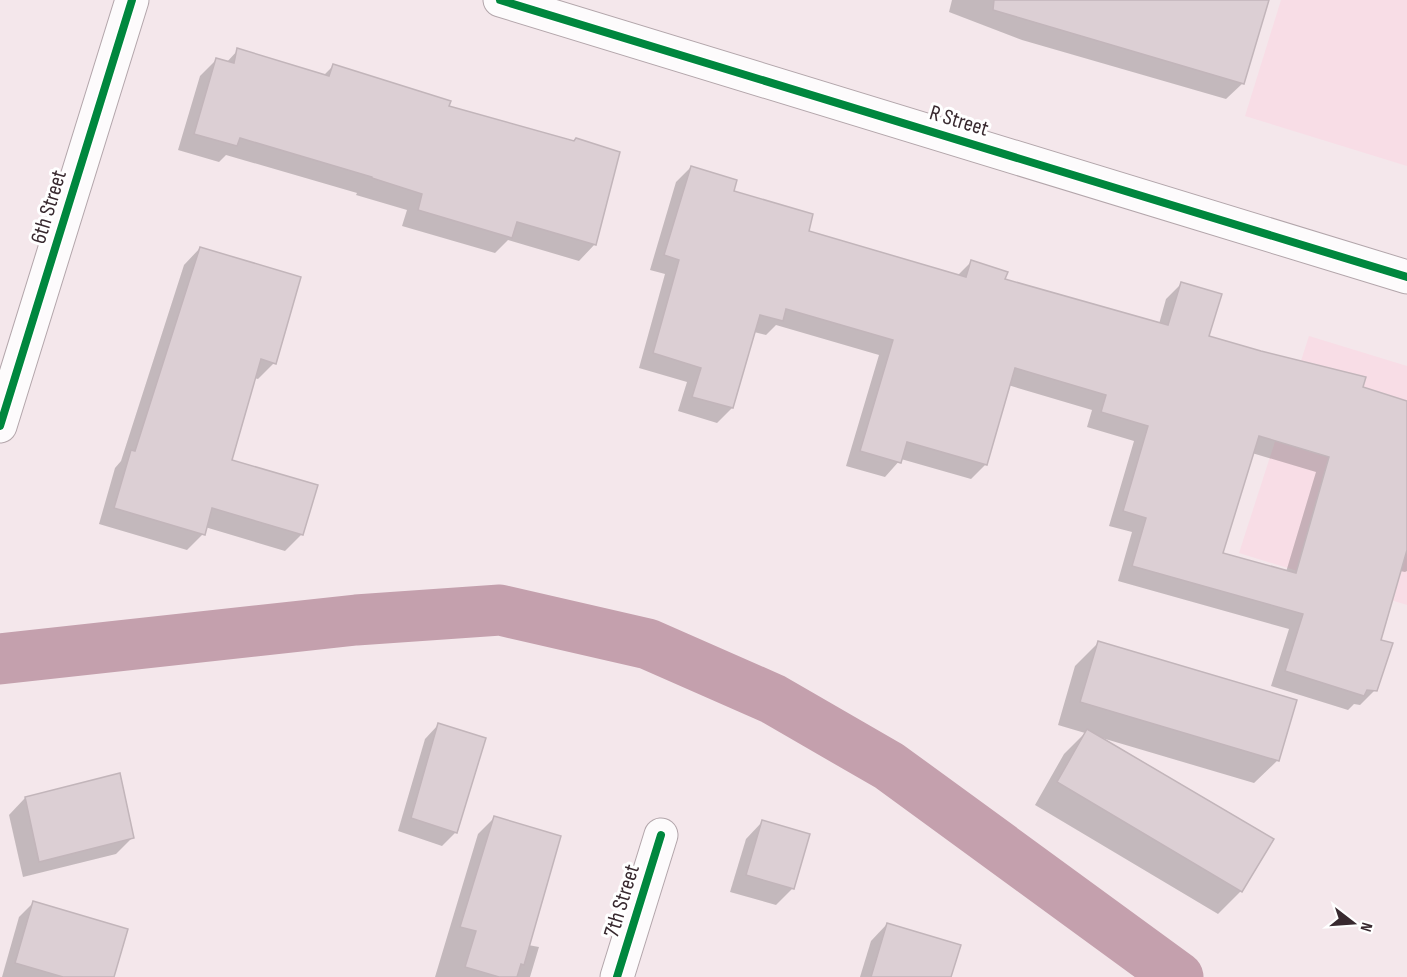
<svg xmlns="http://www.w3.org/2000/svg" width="1407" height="977" font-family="'Sofia Sans Condensed',sans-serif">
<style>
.built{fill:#f8dde6}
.shadow{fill:#0003;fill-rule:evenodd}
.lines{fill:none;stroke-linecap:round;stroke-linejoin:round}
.canal{stroke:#c4a0ad;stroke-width:51}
.building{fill:#dccfd4;stroke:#c2b5ba;stroke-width:1.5;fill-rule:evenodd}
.minor-casing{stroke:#b3a6ab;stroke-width:35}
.minor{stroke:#fdfbfc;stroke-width:33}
.cycleway-casing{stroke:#fff;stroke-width:11}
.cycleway{stroke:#00873e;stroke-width:8}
.labels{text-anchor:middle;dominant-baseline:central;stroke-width:6;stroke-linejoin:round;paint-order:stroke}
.street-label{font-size:22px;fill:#38292f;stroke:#fff}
</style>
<rect width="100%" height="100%" fill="#f4e7eb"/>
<!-- built -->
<g class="built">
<polygon points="1281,0 1407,0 1407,166 1245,116"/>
<polygon points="1309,336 1407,366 1407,605 1239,553"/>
</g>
<!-- shadow -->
<g class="shadow">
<polygon points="952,0 1267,0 1243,83 1226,99 1022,40 949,12"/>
<polygon points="238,50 323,76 333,66 447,107 595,244 579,261 508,240 495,253 402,226 407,210 356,195 357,193 226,155 219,162 178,150 200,76 216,60 226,63"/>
<path d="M691 167 807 232 957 276 971 262 1004 280 1159 324 1166 299 1181 284 1207 337 1407 403V571L1405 572 1400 571 1379 642 1375 690 1360 705 1354 704 1348 710 1271 686 1289 629 1118 581 1132 532 1109 526 1134 441 1087 427 1092 410 1008 385 986 464 971 479 901 459 885 477 846 466 879 355 776 325 766 335 754 332 732 408 717 423 678 411 687 382 639 368 665 274 650 270 676 182ZM1252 453 1316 472 1286 572 1221 554Z"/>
<polygon points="200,248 274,363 258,379 254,378 230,461 302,534 285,551 205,527 203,534 187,550 99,524 115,468 121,461 184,265"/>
<polygon points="1098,643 1278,760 1254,783 1102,738 1272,839 1241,891 1218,914 1035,805 1064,754 1085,733 1058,725 1075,666"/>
<polygon points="438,725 456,832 442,846 398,831 425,739"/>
<polygon points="25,798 132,838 116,854 23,877 9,815"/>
<polygon points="495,817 528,945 539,947 530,977 435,977 478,834"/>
<polygon points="762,822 808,835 792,889 776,905 730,892 746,839"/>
<polygon points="34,902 112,977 2,977 19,917"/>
<polygon points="887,924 950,977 860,977 871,941"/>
</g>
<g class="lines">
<!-- canal -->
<polyline class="canal" points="0,659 356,620 500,610 648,644 773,699 889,766 1178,977"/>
</g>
<!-- building -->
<g class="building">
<polygon points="994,0 1269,0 1244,84 993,10"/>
<polygon points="237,48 329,76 333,64 451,101 449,106 574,141 576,138 620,152 596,245 517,222 512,238 418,210 422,194 372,178 372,177 240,138 237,146 194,134 216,58 234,63"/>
<path d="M691 166 737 180 734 191 813 214 809 231 966 277 971 260 1008 272 1005 279 1168 325 1181 282 1222 294 1209 336 1261 351 1366 377 1363 387 1407 401V550L1381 640 1393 643 1377 691 1367 690 1364 696 1285 671 1303 614 1132 566 1146 518 1123 511 1148 426 1101 412 1106 395 1015 368 987 465 907 442 901 463 860 451 893 340 786 309 783 321 760 315 733 408 692 397 701 368 653 353 679 260 664 255ZM1259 436 1329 457 1296 573 1223 553Z"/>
<polygon points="200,247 301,277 276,364 261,359 232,460 318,485 303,535 212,508 205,535 114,508 131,450 135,451"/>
<polygon points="1098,641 1297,700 1279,761 1080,702"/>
<polygon points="438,723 486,738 457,833 411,818"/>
<polygon points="1087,729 1274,839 1242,892 1057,782"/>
<polygon points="120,773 134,838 39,862 25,797"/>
<polygon points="494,816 561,836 524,965 521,964 517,977 499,977 465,967 476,931 460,927"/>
<polygon points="762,820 810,834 794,889 746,875"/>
<polygon points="33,901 128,929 114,977 63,977 15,963"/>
<polygon points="887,923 961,945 951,977 871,977"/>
</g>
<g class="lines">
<!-- minor casing -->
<g class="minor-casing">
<g id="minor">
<polyline points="500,0 1407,277"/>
<polyline points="0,426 132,0"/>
<polyline points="617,977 661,835"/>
</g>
</g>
<!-- minor -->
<use href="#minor" class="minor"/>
<!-- cycleway casing -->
<g class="cycleway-casing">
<g id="cycleway">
<polyline points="500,0 1407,277"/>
<polyline points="0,426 132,0"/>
<polyline points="617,977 661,835"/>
</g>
</g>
<!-- cycleway -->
<use href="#cycleway" class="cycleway"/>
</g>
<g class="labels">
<!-- street labels -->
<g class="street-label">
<text transform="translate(959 121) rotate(17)">R Street</text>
<text transform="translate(49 207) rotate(-73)">6th Street</text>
<text transform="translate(622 901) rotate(-73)">7th Street</text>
</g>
</g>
<!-- north arrow -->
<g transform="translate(1353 923) rotate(107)" stroke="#ffffff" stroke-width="4.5" paint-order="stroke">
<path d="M0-4.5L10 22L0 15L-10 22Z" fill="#38292f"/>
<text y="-9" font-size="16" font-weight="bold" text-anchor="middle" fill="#38292f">N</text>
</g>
</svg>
